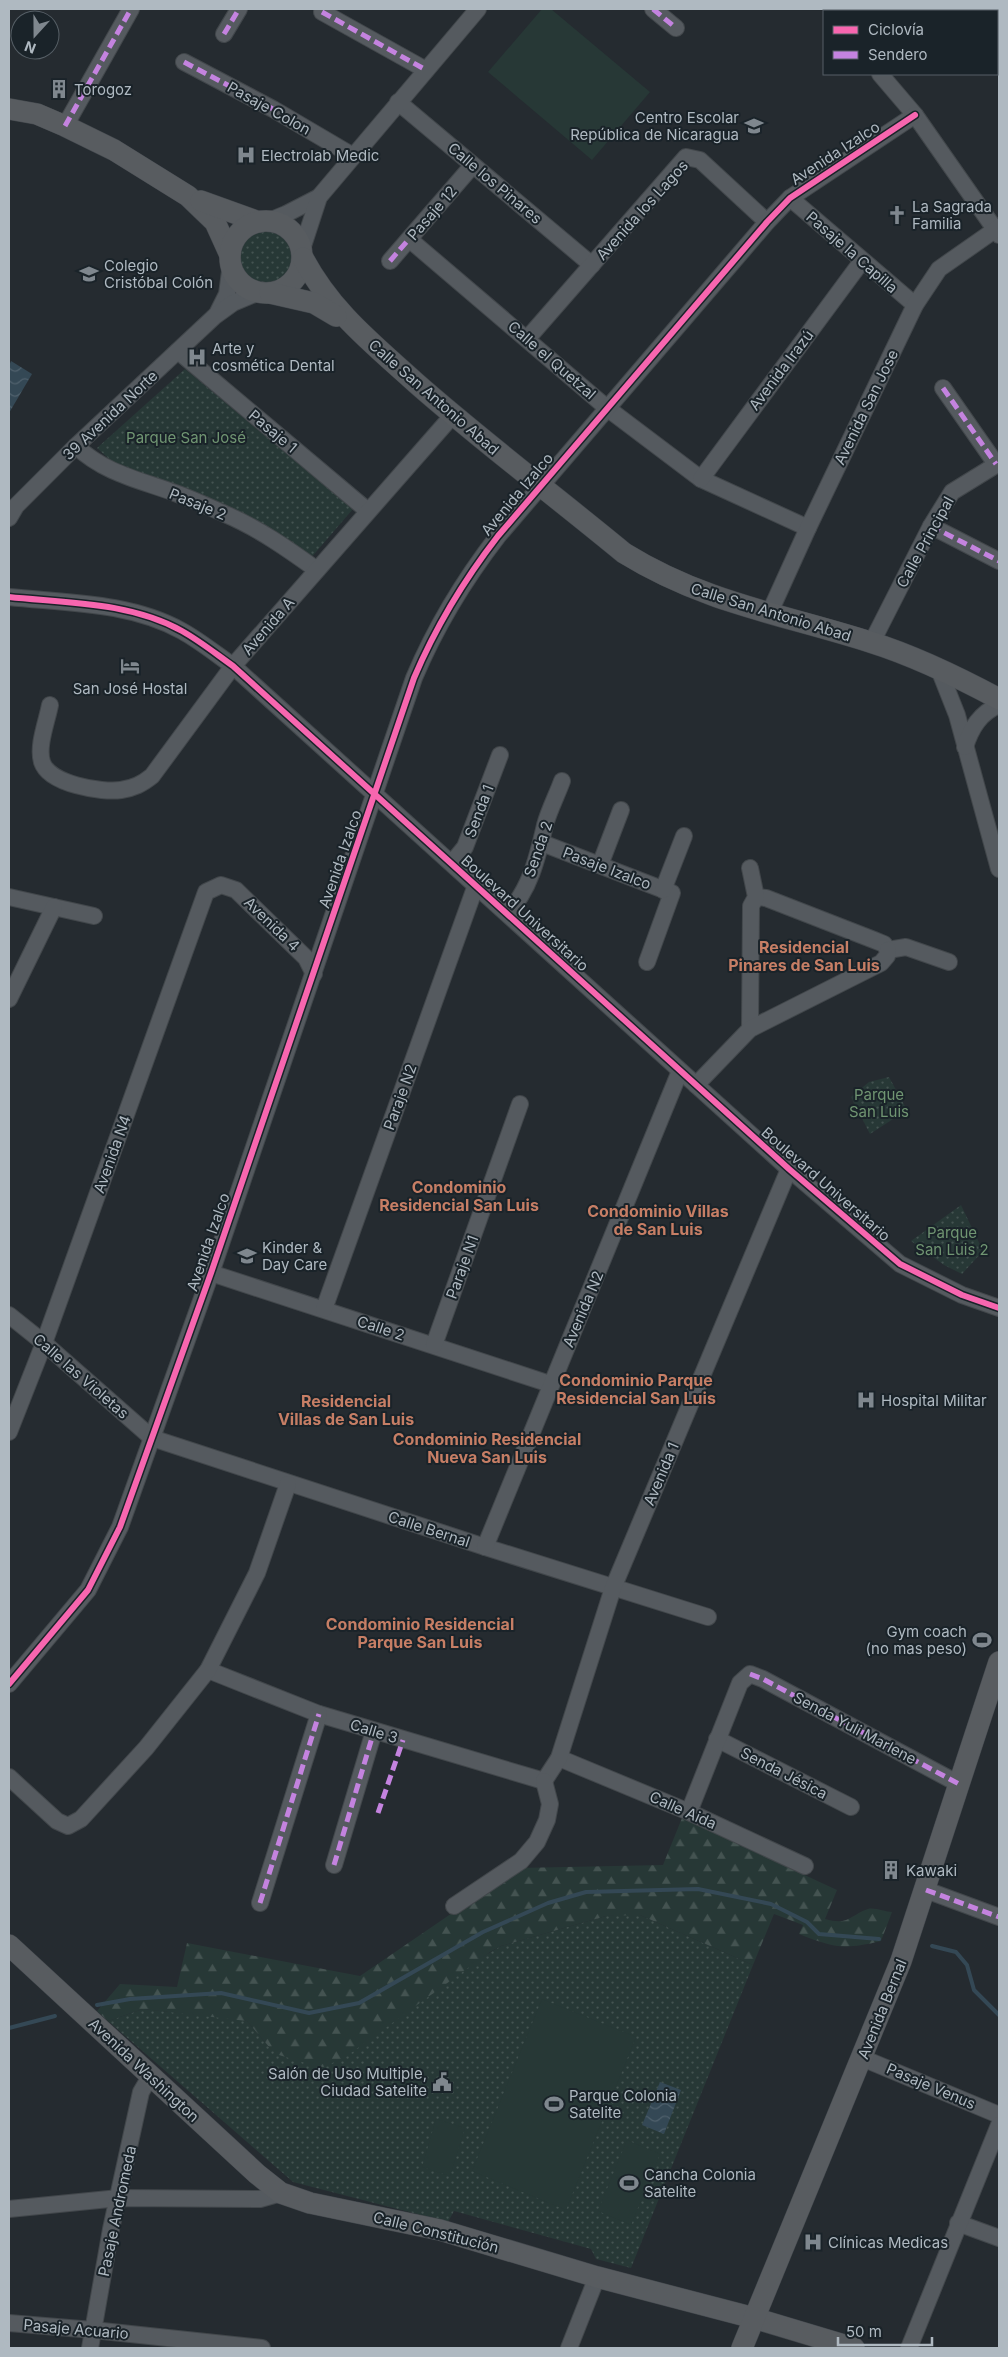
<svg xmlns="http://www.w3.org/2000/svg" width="1008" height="2357" font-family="Inter,sans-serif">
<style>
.green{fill:url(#green-dots)}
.forest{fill:url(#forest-firs)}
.pitch{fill:#273836}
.water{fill:url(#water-waves)}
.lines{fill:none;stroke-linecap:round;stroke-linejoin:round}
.stream{stroke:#344855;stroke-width:4}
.minor-casing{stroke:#42474b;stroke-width:18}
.major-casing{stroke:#43484d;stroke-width:22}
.minor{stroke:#555a5f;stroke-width:16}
.major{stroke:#585c60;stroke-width:21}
.quiet{stroke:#c483df;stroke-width:5;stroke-dasharray:10 5;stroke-linecap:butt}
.cycleway-casing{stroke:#1a2329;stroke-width:9}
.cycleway{stroke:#f766af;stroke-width:6}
.labels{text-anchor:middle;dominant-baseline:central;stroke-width:4;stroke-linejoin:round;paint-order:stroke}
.poi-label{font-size:15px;fill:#afb9c1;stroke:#1a2329;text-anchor:start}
.street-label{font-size:15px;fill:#afb9c1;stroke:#1a2329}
.park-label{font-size:15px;fill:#709572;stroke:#1a2329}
.neighbourhood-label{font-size:16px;font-weight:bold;fill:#c67e65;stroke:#1a2329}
</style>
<defs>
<pattern id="green-dots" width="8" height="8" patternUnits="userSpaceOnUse" patternTransform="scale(1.25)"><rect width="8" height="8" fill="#273836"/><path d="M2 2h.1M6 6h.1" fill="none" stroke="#445351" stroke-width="1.8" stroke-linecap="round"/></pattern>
<pattern id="forest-firs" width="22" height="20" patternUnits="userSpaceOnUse" patternTransform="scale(1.25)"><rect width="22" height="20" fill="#273836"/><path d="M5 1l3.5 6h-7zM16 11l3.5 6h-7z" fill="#445351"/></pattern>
<pattern id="water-waves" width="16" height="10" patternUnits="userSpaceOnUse" patternTransform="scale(1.25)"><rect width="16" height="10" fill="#344855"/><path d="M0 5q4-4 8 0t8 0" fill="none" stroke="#4f606c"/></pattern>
</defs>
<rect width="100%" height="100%" fill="#252b30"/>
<!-- green -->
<g class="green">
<polygon points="850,9 972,9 974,11 852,11"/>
<circle cx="267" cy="257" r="30"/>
<polygon points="185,369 353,509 310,559 117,466 97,448"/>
<polygon points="889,1077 907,1110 870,1134 851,1097 869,1082"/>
<polygon points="961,1205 983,1251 962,1274 944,1265 911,1241"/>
<polygon points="625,1914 640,1915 753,1965 631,2268 596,2259 591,2249 454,2211 448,2222 293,2182 108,2021 143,2009 238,2019 247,2021 270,2048 482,1957 501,1946 606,1916"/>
</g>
<!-- forest -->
<path class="forest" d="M682 1818 837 1890 825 1919C849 1926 850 1915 868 1909 874 1907 885 1912 892 1912L881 1941C844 1950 834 1948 799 1934L803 1925 774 1914 753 1965 640 1915 606 1916 501 1946 490 1952 344 2058 323 2067 315 2066 279 2055 270 2048 247 2021 143 2009 108 2021 97 2011 120 1984 177 1987 187 1943 360 1976 518 1868 663 1865Z"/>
<!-- pitch -->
<g class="pitch">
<polygon points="542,9 551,9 650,92 592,160 488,72"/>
<polygon points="542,1999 636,2037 566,2210 472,2171"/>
<polygon points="436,2119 465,2128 450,2176 422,2167"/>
<polygon points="627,2140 660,2154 631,2225 598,2211"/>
</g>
<!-- water -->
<g class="water">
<polygon points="11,361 32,374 9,413 9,366"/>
<polygon points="660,2082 681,2090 664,2134 642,2125"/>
</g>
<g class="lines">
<!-- stream -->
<g class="stream">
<polyline points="932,1946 956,1952 967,1965 974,1990 999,2015"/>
<polyline points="97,2005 130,1999 221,1993 309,2013 359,2003 483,1932 548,1903 586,1892 698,1889 771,1904 807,1922 819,1934 879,1939"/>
<polyline points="9,2028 55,2016"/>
</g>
<!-- minor casing -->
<g class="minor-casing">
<g id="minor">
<polyline points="653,9 676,28"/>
<polyline points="834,9 835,11"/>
<polyline points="989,9 990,11"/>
<polyline points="322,12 426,70"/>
<polyline points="997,22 999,26"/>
<polyline points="224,34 239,9"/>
<polyline points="184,62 273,109 353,156"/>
<polyline points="880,74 915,115 999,235"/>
<polyline points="398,102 592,265"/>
<polyline points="65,126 131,9"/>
<polyline points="790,198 915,305"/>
<polyline points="269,221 286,214 319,197"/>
<polyline points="409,239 607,408 701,479 808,528"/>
<polyline points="302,249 319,197 478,9"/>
<polyline points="390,261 473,165"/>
<polyline points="218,312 227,294 231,264"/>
<polyline points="527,339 686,157 700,160 767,222"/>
<polyline points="178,351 368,511"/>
<polyline points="943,388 996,464"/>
<path d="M76 446C104 473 140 480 175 493 192 499 209 507 225 514 258 528 288 549 317 570"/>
<polyline points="701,479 862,261"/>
<polyline points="9,518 16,506 76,446 215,316 233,303 259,292"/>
<polyline points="931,526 999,561"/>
<path d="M9 597C66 603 130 602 182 631 200 641 216 654 233 666L789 1169 900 1264 962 1295 999 1308"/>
<polyline points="769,614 808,528 915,305 939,269 999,227"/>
<polyline points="872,642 931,526 952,492 999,463"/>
<polyline points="938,667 957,715 999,869"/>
<path d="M50 705C47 721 37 746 42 762 49 784 102 793 121 790 134 788 142 784 152 776L233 666 453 415"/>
<path d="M965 747C971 728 980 713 999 705"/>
<polyline points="542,843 672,893 647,962"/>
<polyline points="452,863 465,847 500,755"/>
<polyline points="600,865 621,810"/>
<polyline points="663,890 684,836"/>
<polyline points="9,897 94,916"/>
<polyline points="756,897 766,898 874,940 884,944 888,950"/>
<path d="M507 913C530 891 538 855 545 825 549 810 557 795 562 781"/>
<polyline points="888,950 906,947 949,962"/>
<polyline points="9,999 54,907"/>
<polyline points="750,1029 751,906 756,897 750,868"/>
<polyline points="696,1085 750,1029 881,963 887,956 888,950"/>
<polyline points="211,1273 550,1384"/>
<polyline points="324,1309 476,885"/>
<polyline points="9,1315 44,1343 152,1438 485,1547 708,1617"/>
<polyline points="434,1345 520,1104"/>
<polyline points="9,1432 44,1343 206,892 221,885 236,890 306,958 314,974"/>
<polyline points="485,1547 680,1071"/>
<polyline points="208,1670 319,1714 544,1781"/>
<path d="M9 1684 88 1590 120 1527 211 1273 414 678C436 626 464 580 498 536L767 222 790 198 915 115"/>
<polyline points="717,1739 851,1807"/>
<polyline points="559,1758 689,1812 805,1866"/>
<polyline points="9,1777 57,1821 68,1826 81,1819 146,1748 208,1670 257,1573 288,1484"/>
<polyline points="544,1781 559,1758 613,1588 789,1169"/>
<polyline points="689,1812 740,1683 750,1674 763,1679 959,1784"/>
<polyline points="334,1865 374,1731"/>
<polyline points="926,1890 999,1917"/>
<polyline points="260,1903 319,1714"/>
<polyline points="454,1906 521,1861 537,1842 547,1820 550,1804 544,1781"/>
<polyline points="862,2058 999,2115"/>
<polyline points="9,2209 119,2198 260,2199 281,2193"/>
<polyline points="958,2223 999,2238"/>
<polyline points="9,2323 93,2330 262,2348"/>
<polyline points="90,2348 111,2229 141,2092 151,2075"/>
<polyline points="569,2348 597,2277"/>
<polyline points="909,2348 999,2125"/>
</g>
</g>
<!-- major casing -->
<g class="major-casing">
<g id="major">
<polyline points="9,109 37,114 65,126 114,150 188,196 215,222 230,255"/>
<polyline points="201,201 259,222"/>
<circle cx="266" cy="257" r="36"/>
<path d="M303 258C331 311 372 343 416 383 483 442 555 496 624 553 705 603 782 614 870 642 915 656 958 677 999 699"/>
<polyline points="270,293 314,303 336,316"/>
<polyline points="9,1945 257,2174 281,2193 310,2203 440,2230 597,2277 754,2318 854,2348"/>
<polyline points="742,2348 901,1961 999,1662"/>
</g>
</g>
<!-- minor -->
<use href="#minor" class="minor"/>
<!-- major -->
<use href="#major" class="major"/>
<!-- quiet -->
<g class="quiet">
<polyline points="653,9 676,28"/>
<polyline points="322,12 426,70"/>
<polyline points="224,34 239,9"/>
<polyline points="184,62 273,109"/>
<polyline points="65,126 131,9"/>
<polyline points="390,261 409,239"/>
<polyline points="943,388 996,464"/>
<polyline points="931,526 999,561"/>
<polyline points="750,1674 763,1679 959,1784"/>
<polyline points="378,1813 403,1740"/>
<polyline points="334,1865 374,1731"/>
<polyline points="926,1890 999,1917"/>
<polyline points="260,1903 319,1714"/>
</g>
<!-- cycleway casing -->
<g class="cycleway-casing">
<g id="cycleway">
<path d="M9 597C66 603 130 602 182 631 200 641 216 654 233 666L789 1169 900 1264 962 1295 999 1308"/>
<path d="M9 1684 88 1590 120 1527 211 1273 414 678C436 626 464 580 498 536L767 222 790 198 915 115"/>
</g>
</g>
<!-- cycleway -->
<use href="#cycleway" class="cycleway"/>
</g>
<!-- icons -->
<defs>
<g id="building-bare" transform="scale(1.5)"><path d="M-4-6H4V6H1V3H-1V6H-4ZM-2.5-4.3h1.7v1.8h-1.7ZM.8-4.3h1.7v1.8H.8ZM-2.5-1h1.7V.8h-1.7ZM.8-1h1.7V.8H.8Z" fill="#7f878e" stroke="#1a2329" stroke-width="2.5" paint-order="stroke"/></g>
<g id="school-bare" transform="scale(1.5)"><path d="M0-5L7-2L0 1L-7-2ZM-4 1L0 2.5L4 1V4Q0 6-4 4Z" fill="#7f878e" stroke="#1a2329" stroke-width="2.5" paint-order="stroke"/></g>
<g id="hospital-bare" transform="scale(1.5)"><path d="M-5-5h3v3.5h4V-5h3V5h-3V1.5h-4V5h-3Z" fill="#7f878e" stroke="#1a2329" stroke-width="2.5" paint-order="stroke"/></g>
<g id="church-bare" transform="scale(1.5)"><path d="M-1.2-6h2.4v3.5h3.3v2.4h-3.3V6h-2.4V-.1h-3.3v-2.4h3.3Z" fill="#7f878e" stroke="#1a2329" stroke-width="2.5" paint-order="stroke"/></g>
<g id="hotel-bare" transform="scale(1.5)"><path d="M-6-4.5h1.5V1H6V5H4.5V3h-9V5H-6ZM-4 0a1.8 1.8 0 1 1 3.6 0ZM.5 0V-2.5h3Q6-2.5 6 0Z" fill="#7f878e" stroke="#1a2329" stroke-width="2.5" paint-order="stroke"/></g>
<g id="stadium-bare" transform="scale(1.5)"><path d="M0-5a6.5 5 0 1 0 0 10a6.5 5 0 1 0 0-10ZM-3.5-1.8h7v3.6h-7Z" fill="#7f878e" stroke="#1a2329" stroke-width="2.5" paint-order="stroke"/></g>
<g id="civic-bare" transform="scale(1.5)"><path d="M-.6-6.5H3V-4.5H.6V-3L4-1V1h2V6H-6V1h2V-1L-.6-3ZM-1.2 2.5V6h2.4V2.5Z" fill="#7f878e" stroke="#1a2329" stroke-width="2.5" paint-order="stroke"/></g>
</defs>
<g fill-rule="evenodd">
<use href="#building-bare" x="59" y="89"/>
<use href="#school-bare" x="754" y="126"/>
<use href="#hospital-bare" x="246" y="155"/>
<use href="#church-bare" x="897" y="215"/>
<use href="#school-bare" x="89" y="274"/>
<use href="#hospital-bare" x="197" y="357"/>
<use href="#hotel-bare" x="130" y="666"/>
<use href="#school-bare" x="247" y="1256"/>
<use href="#hospital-bare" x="866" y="1400"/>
<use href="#stadium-bare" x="982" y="1640"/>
<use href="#building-bare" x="891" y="1870"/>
<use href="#civic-bare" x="442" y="2082"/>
<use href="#stadium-bare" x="554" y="2104"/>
<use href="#stadium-bare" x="629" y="2183"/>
<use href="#hospital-bare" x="813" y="2242"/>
</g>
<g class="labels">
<!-- poi labels -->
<g class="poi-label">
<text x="74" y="89">Torogoz</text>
<text x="739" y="117" text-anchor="end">Centro Escolar<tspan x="739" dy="17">República de Nicaragua</tspan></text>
<text x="261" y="155">Electrolab Medic</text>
<text x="912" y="206">La Sagrada<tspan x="912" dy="17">Familia</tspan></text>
<text x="104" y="265">Colegio<tspan x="104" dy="17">Cristóbal Colón</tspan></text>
<text x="212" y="348">Arte y<tspan x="212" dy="17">cosmética Dental</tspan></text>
<text x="130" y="688" text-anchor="middle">San José Hostal</text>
<text x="262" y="1247">Kinder &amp;<tspan x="262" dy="17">Day Care</tspan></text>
<text x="881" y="1400">Hospital Militar</text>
<text x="967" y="1631" text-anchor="end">Gym coach<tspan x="967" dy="17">(no mas peso)</tspan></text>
<text x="906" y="1870">Kawaki</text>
<text x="427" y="2073" text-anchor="end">Salón de Uso Multiple,<tspan x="427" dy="17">Ciudad Satelite</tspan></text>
<text x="569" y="2095">Parque Colonia<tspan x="569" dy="17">Satelite</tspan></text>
<text x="644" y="2174">Cancha Colonia<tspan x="644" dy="17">Satelite</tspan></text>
<text x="828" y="2242">Clínicas Medicas</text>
</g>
<!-- street labels -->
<g class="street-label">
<text transform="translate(269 108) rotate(29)">Pasaje Colon</text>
<text transform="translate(835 153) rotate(-33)">Avenida Izalco</text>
<text transform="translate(495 183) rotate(40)">Calle los Pinares</text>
<text transform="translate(642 210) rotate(-48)">Avenida los Lagos</text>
<text transform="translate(432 213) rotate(-49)">Pasaje 12</text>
<text transform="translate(852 252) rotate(41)">Pasaje la Capilla</text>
<text transform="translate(552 360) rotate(41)">Calle el Quetzal</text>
<text transform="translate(781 370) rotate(-53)">Avenida Irazú</text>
<text transform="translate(434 397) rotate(41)">Calle San Antonio Abad</text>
<text transform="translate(866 407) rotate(-64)">Avenida San Jose</text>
<text transform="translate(110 415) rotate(-43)">39 Avenida Norte</text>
<text transform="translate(273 431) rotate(40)">Pasaje 1</text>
<text transform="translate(517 494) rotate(-50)">Avenida Izalco</text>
<text transform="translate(198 504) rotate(22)">Pasaje 2</text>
<text transform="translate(925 542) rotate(-61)">Calle Principal</text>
<text transform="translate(771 612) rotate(17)">Calle San Antonio Abad</text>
<text transform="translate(268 626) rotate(-49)">Avenida A</text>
<text transform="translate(479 811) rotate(-69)">Senda 1</text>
<text transform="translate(538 849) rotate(-71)">Senda 2</text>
<text transform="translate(340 859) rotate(-71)">Avenida Izalco</text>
<text transform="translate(607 868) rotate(21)">Pasaje Izalco</text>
<text transform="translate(525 913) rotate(42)">Boulevard Universitario</text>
<text transform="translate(272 924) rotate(44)">Avenida 4</text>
<text transform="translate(400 1097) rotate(-70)">Paraje N2</text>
<text transform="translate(112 1154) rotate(-70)">Avenida N4</text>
<text transform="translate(826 1184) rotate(41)">Boulevard Universitario</text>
<text transform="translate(208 1242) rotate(-71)">Avenida Izalco</text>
<text transform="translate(462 1267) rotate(-70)">Paraje N1</text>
<text transform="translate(583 1309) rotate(-67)">Avenida N2</text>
<text transform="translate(381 1328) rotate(18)">Calle 2</text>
<text transform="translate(81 1376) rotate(41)">Calle las Violetas</text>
<text transform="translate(661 1474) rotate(-67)">Avenida 1</text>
<text transform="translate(429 1529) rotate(18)">Calle Bernal</text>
<text transform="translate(855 1728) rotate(28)">Senda Yuli Marlene</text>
<text transform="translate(374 1731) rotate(17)">Calle 3</text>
<text transform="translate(784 1773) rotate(27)">Senda Jésica</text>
<text transform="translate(683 1810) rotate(24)">Calle Aida</text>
<text transform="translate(882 2009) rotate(-68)">Avenida Bernal</text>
<text transform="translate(144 2070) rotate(43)">Avenida Washington</text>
<text transform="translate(931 2086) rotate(23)">Pasaje Venus</text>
<text transform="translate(117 2211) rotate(-78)">Pasaje Andromeda</text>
<text transform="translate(436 2232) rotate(14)">Calle Constitución</text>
<text transform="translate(76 2329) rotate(5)">Pasaje Acuario</text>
</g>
<!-- park labels -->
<g class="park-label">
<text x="186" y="437">Parque San José</text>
<text x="879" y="1094">Parque<tspan x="879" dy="17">San Luis</tspan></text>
<text x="952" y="1232">Parque<tspan x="952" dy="17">San Luis 2</tspan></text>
</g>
<!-- neighbourhood labels -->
<g class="neighbourhood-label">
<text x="804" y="947">Residencial<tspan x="804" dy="18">Pinares de San Luis</tspan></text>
<text x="459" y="1187">Condominio<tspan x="459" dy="18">Residencial San Luis</tspan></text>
<text x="658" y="1211">Condominio Villas<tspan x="658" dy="18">de San Luis</tspan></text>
<text x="636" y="1380">Condominio Parque<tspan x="636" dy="18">Residencial San Luis</tspan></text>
<text x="346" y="1401">Residencial<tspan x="346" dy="18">Villas de San Luis</tspan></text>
<text x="487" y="1439">Condominio Residencial<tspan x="487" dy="18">Nueva San Luis</tspan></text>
<text x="420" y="1624">Condominio Residencial<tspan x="420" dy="18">Parque San Luis</tspan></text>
</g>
</g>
<!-- border -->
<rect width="1008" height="2357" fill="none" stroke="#afb9c1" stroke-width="20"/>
<!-- legend -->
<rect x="823" y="10" width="175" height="65" fill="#1a2329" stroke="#565f66"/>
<rect x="833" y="26" width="25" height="8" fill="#f766af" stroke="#565f66"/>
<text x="868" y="35" font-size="15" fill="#afb9c1">Ciclovía</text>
<rect x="833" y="51" width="25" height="8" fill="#c483df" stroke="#565f66"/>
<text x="868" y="60" font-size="15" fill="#afb9c1">Sendero</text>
<!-- north arrow -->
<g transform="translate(35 35) rotate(201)"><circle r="24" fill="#1a2329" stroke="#565f66"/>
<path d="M0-4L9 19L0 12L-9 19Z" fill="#7f878e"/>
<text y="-8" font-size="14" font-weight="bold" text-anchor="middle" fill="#afb9c1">N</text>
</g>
<!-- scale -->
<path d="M838 2337v8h94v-8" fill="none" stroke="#afb9c1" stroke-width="2.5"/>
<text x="846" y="2337" font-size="15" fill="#afb9c1" stroke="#1a2329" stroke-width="4" paint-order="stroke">50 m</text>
</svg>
